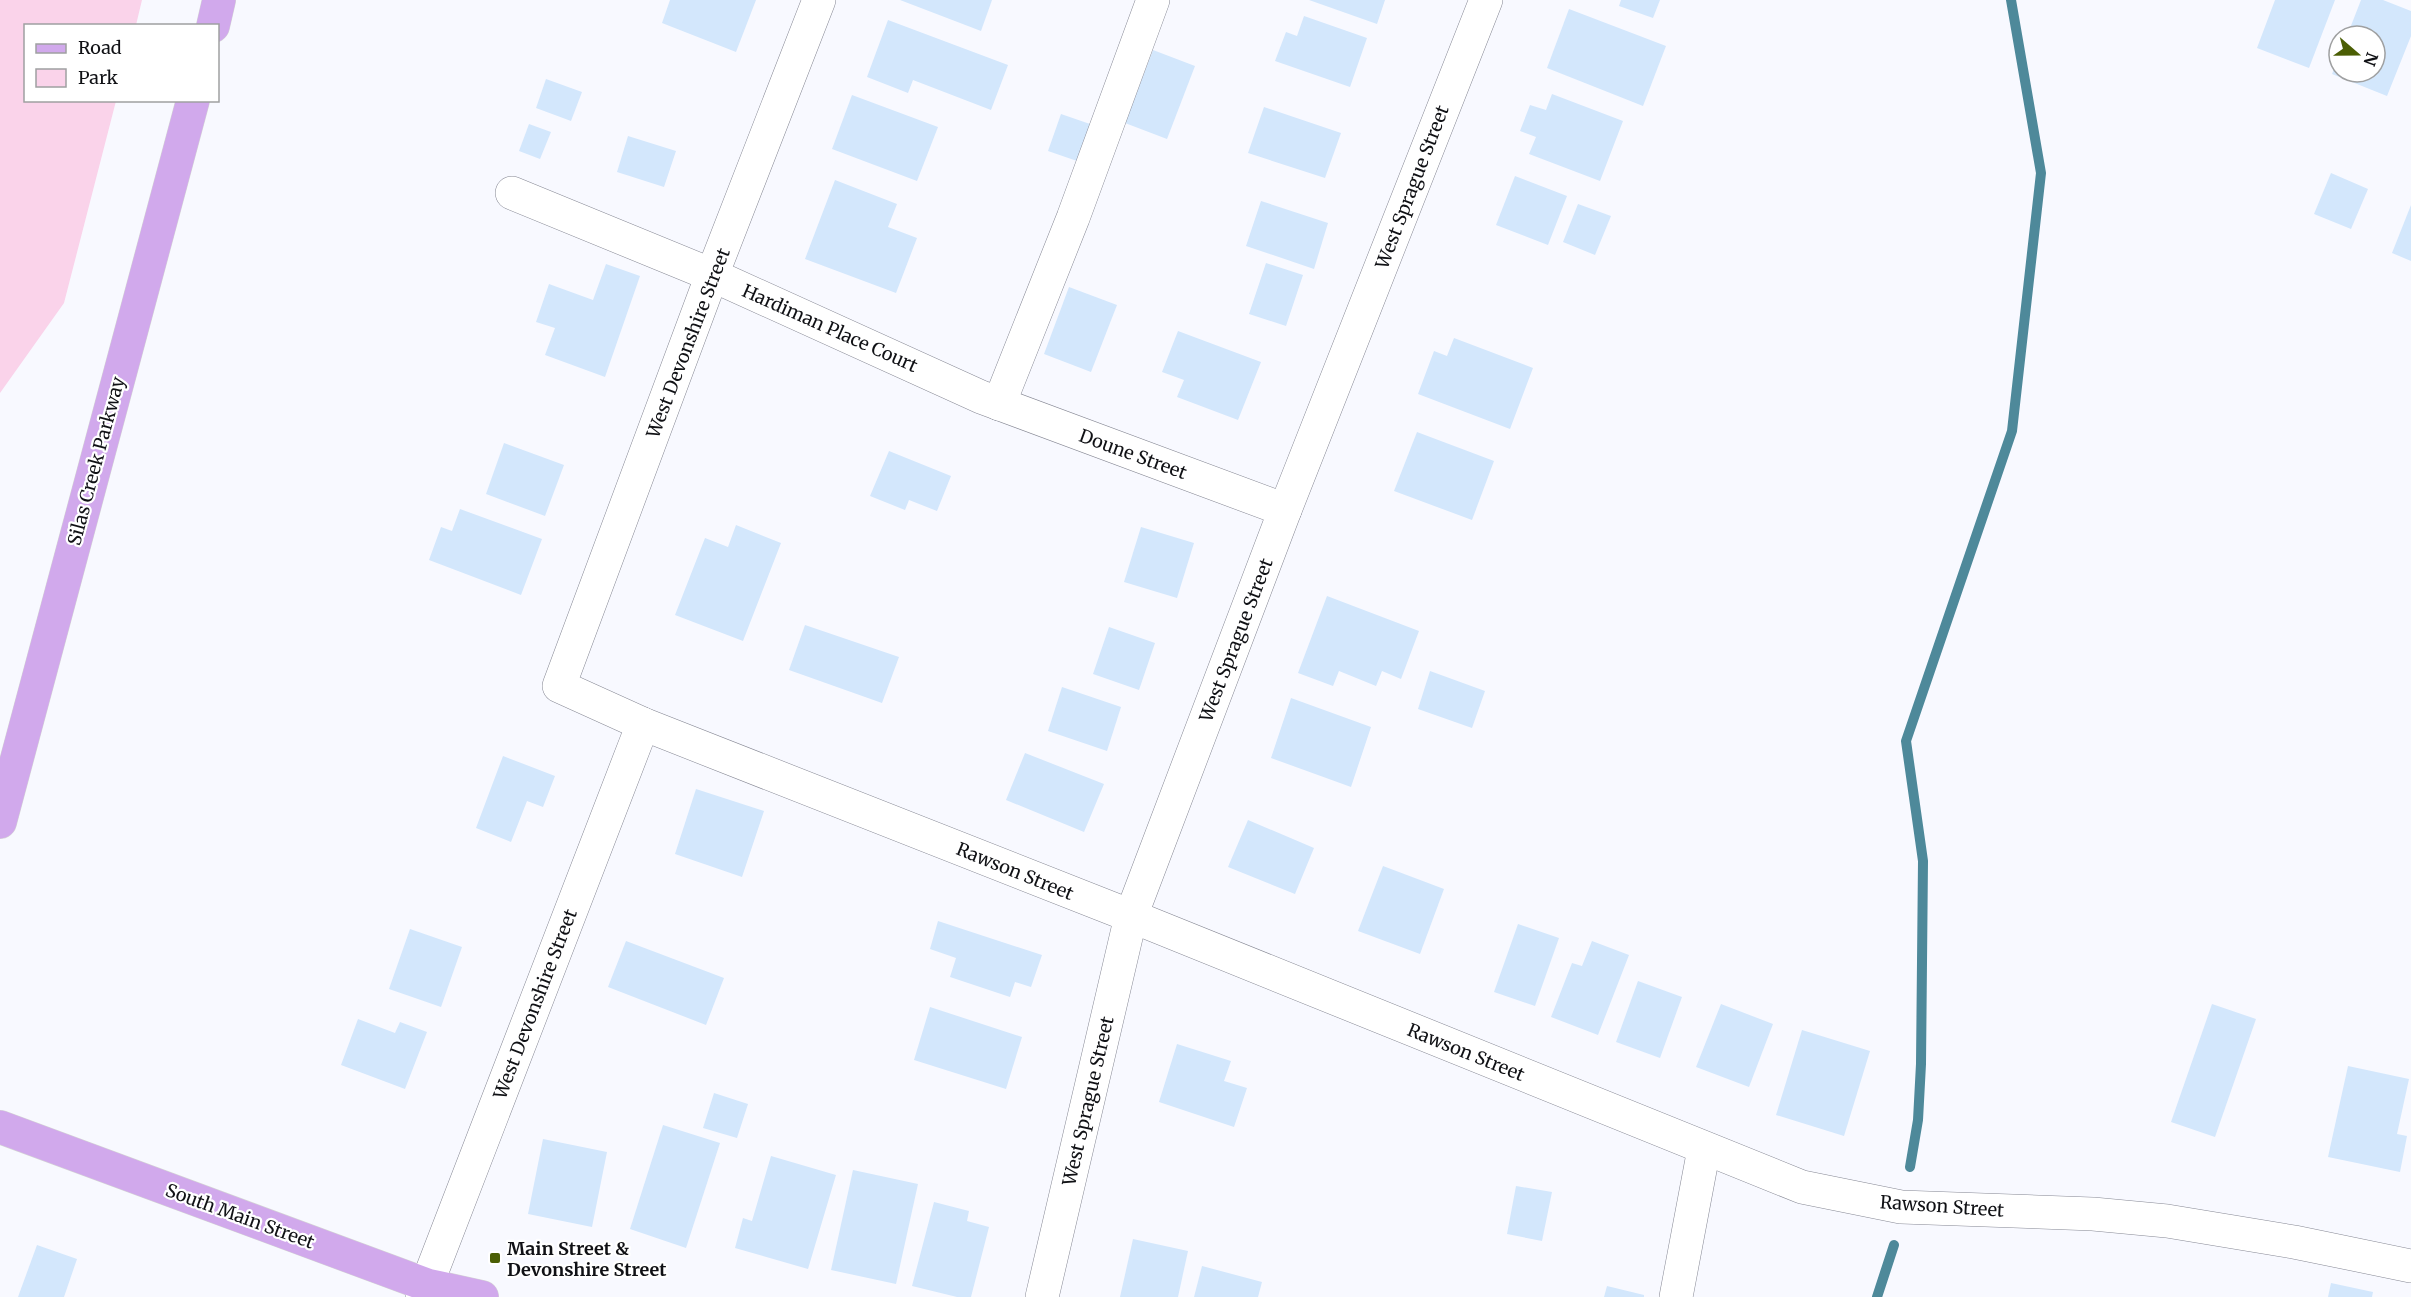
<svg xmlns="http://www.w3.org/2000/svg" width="2411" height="1297" font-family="Merriweather,serif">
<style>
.green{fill:#fad3ea}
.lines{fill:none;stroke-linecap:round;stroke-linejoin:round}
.stream{stroke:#4e899a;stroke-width:10}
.building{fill:#d3e7fc}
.minor-casing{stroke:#878995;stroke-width:34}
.major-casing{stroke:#d4d4d5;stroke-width:34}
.minor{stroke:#fff;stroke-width:33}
.major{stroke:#d1a9ec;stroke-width:33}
.poi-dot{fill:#4b5e04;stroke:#fff;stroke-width:2}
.labels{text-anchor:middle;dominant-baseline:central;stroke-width:4.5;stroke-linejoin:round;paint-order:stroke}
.street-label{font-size:18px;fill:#101115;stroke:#fff}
.poi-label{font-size:18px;font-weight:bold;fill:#101115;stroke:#fff;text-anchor:start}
</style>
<rect width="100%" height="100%" fill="#f8f9ff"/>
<!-- green -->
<polygon class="green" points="0,0 142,0 136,25 26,26 26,100 116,101 64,303 0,393"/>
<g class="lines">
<!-- stream -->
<g class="stream">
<polyline points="1910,1167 1918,1120 1921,1064 1923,861 1906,741 2012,431 2041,173 2011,0"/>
<polyline points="1877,1297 1894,1245"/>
</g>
</g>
<!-- building -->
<g class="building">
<polygon points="670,0 756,0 736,52 662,23"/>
<polygon points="900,0 992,0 981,31"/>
<polygon points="1309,0 1385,0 1377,24"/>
<polygon points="1621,0 1660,0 1653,18 1619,6"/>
<polygon points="2275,0 2335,0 2309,68 2257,48"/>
<polygon points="2361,0 2383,0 2411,11 2411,36 2387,96 2332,74 2339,57 2339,72 2375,72 2375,36 2347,36"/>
<polygon points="1569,9 1666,46 1643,106 1547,68"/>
<polygon points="1304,16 1367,38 1350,87 1275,61 1286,32 1297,36"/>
<polygon points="888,20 1008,65 991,110 913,80 908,93 867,77"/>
<polygon points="1153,50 1195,66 1167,139 1125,123"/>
<polygon points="546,79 582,92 571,121 536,108"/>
<polygon points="1552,94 1623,121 1600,181 1529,154 1536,137 1520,131 1530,105 1546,110"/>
<polygon points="852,95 938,127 917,181 832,149"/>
<polygon points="1264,107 1341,133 1325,178 1248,153"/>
<polygon points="1061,114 1090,124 1077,161 1048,151"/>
<polygon points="529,124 551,132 540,159 519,151"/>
<polygon points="628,136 676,151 664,187 617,172"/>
<polygon points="2331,173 2368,189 2351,229 2314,214"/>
<polygon points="1515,176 1567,196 1548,245 1496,225"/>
<polygon points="835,180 897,204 888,227 917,238 896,293 805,259"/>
<polygon points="1261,201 1328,223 1314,269 1246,246"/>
<polygon points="1578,204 1611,216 1595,255 1563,242"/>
<polygon points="2411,205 2411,261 2392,253"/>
<polygon points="1266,263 1303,275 1286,326 1249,314"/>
<polygon points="606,264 640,276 605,377 545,355 555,328 536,322 549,284 593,300"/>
<polygon points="1069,287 1117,305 1091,372 1044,354"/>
<polygon points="1178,331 1261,362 1238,420 1177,397 1184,380 1162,372"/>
<polygon points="1454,338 1533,368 1510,429 1418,394 1434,351 1447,356"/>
<polygon points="1417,432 1494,461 1472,520 1394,491"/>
<polygon points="504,443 564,465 545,516 486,494"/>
<polygon points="889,451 951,476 937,511 909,500 905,510 870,496"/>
<polygon points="460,509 542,539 521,595 429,560 441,527 452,531"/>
<polygon points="736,525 781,543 743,641 675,615 705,538 728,547"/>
<polygon points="1141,527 1194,543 1177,598 1124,582"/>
<polygon points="1327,596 1419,631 1401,679 1382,671 1376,686 1339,671 1333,686 1298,673"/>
<polygon points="805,625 899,657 882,703 789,670"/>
<polygon points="1109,627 1155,643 1139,690 1093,674"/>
<polygon points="1430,671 1485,691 1472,728 1418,709"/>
<polygon points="1062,687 1121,707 1107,751 1048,731"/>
<polygon points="1291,698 1371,727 1351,787 1271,758"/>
<polygon points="1025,753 1104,784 1084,832 1006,800"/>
<polygon points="503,756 555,776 543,807 527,801 511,842 476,828"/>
<polygon points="696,789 764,811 742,877 675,854"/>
<polygon points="1248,820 1314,848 1295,894 1228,867"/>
<polygon points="1383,866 1444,889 1420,954 1358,931"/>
<polygon points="938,921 1042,955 1031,987 1015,982 1010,997 950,977 956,958 930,949"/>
<polygon points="1518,924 1559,938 1535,1006 1494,992"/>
<polygon points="410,929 462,947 441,1007 389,989"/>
<polygon points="626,941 724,978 706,1025 608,987"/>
<polygon points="1592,941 1629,955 1598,1035 1551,1017 1572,963 1582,966"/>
<polygon points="1638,981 1682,997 1660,1058 1616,1042"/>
<polygon points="1721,1004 1773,1024 1749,1087 1696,1067"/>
<polygon points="2212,1004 2256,1019 2215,1137 2171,1122"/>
<polygon points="930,1007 1022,1037 1006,1089 914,1060"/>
<polygon points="358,1019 395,1033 400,1022 427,1032 405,1089 341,1065"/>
<polygon points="1802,1030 1870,1051 1844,1136 1776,1115"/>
<polygon points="1177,1044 1231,1061 1224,1081 1247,1088 1234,1127 1159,1102"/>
<polygon points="2348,1066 2409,1079 2397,1134 2407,1136 2400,1172 2328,1157"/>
<polygon points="714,1093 748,1104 737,1138 703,1128"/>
<polygon points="663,1125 720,1143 686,1248 630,1229"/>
<polygon points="543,1139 607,1152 592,1227 528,1214"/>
<polygon points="771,1156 836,1175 808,1269 735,1248 743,1218 752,1221"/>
<polygon points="853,1170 918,1184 896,1284 831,1270"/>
<polygon points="1516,1186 1552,1192 1542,1241 1507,1234"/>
<polygon points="934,1202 969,1211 967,1221 989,1227 971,1297 957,1297 912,1286"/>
<polygon points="1133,1239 1188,1251 1178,1297 1120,1297"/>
<polygon points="37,1245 77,1259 64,1297 18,1297"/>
<polygon points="1202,1266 1262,1282 1258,1297 1194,1297"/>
<polygon points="2331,1283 2373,1292 2372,1297 2328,1297"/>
<polygon points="1607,1286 1644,1295 1644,1297 1604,1297"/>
</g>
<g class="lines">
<!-- minor casing -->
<g class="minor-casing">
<g id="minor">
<polyline points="819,0 712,275 559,686 643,724 1131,916 1802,1187 1901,1207 2093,1214 2167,1221 2294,1242 2411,1266"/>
<polyline points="512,193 712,275 981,397 1285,510"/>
<polyline points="999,404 1073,218 1153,0"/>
<polyline points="422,1297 643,724"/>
<polyline points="1042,1297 1131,916 1285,510 1486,0"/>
<polyline points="1676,1297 1704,1149"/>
</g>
</g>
<!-- major casing -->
<g class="major-casing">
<g id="major">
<polyline points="213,26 219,0"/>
<polyline points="0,822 193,100"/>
<polyline points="0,1127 427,1285 482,1297"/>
</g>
</g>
<!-- minor -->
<use href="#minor" class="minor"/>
<!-- major -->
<use href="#major" class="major"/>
</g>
<!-- markers -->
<rect class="poi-dot" x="489" y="1252" width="12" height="12" rx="3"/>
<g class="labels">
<!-- street labels -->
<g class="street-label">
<text transform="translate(1412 187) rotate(-69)">West Sprague Street</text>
<text transform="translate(830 328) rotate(24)">Hardiman Place Court</text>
<text transform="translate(688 343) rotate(-69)">West Devonshire Street</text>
<text transform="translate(1133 454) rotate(20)">Doune Street</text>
<text transform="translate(96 461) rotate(-75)">Silas Creek Parkway</text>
<text transform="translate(1236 640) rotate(-69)">West Sprague Street</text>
<text transform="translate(1015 871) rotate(22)">Rawson Street</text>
<text transform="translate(535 1004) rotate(-69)">West Devonshire Street</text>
<text transform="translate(1466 1052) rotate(22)">Rawson Street</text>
<text transform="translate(1088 1101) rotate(-77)">West Sprague Street</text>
<text transform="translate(1942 1206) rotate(4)">Rawson Street</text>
<text transform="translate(240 1216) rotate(20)">South Main Street</text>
</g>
<!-- poi labels -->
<g class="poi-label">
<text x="507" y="1248">Main Street &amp;<tspan x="507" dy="21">Devonshire Street</tspan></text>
</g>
</g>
<!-- legend -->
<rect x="24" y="24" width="195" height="78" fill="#ffffff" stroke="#9fa0a1" stroke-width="1.5"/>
<rect x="36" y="44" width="30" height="9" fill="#d1a9ec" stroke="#9fa0a1" stroke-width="1.5"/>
<text x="78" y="54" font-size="18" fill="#101115">Road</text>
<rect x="36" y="69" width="30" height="18" fill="#fad3ea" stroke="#9fa0a1" stroke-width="1.5"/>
<text x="78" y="84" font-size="18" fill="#101115">Park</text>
<!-- north arrow -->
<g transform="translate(2357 54) rotate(110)"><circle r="28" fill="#ffffff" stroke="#9fa0a1" stroke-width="1.5"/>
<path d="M0-4.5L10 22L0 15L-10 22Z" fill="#4b5e04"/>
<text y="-9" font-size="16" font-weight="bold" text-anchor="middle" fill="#101115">N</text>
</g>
</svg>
